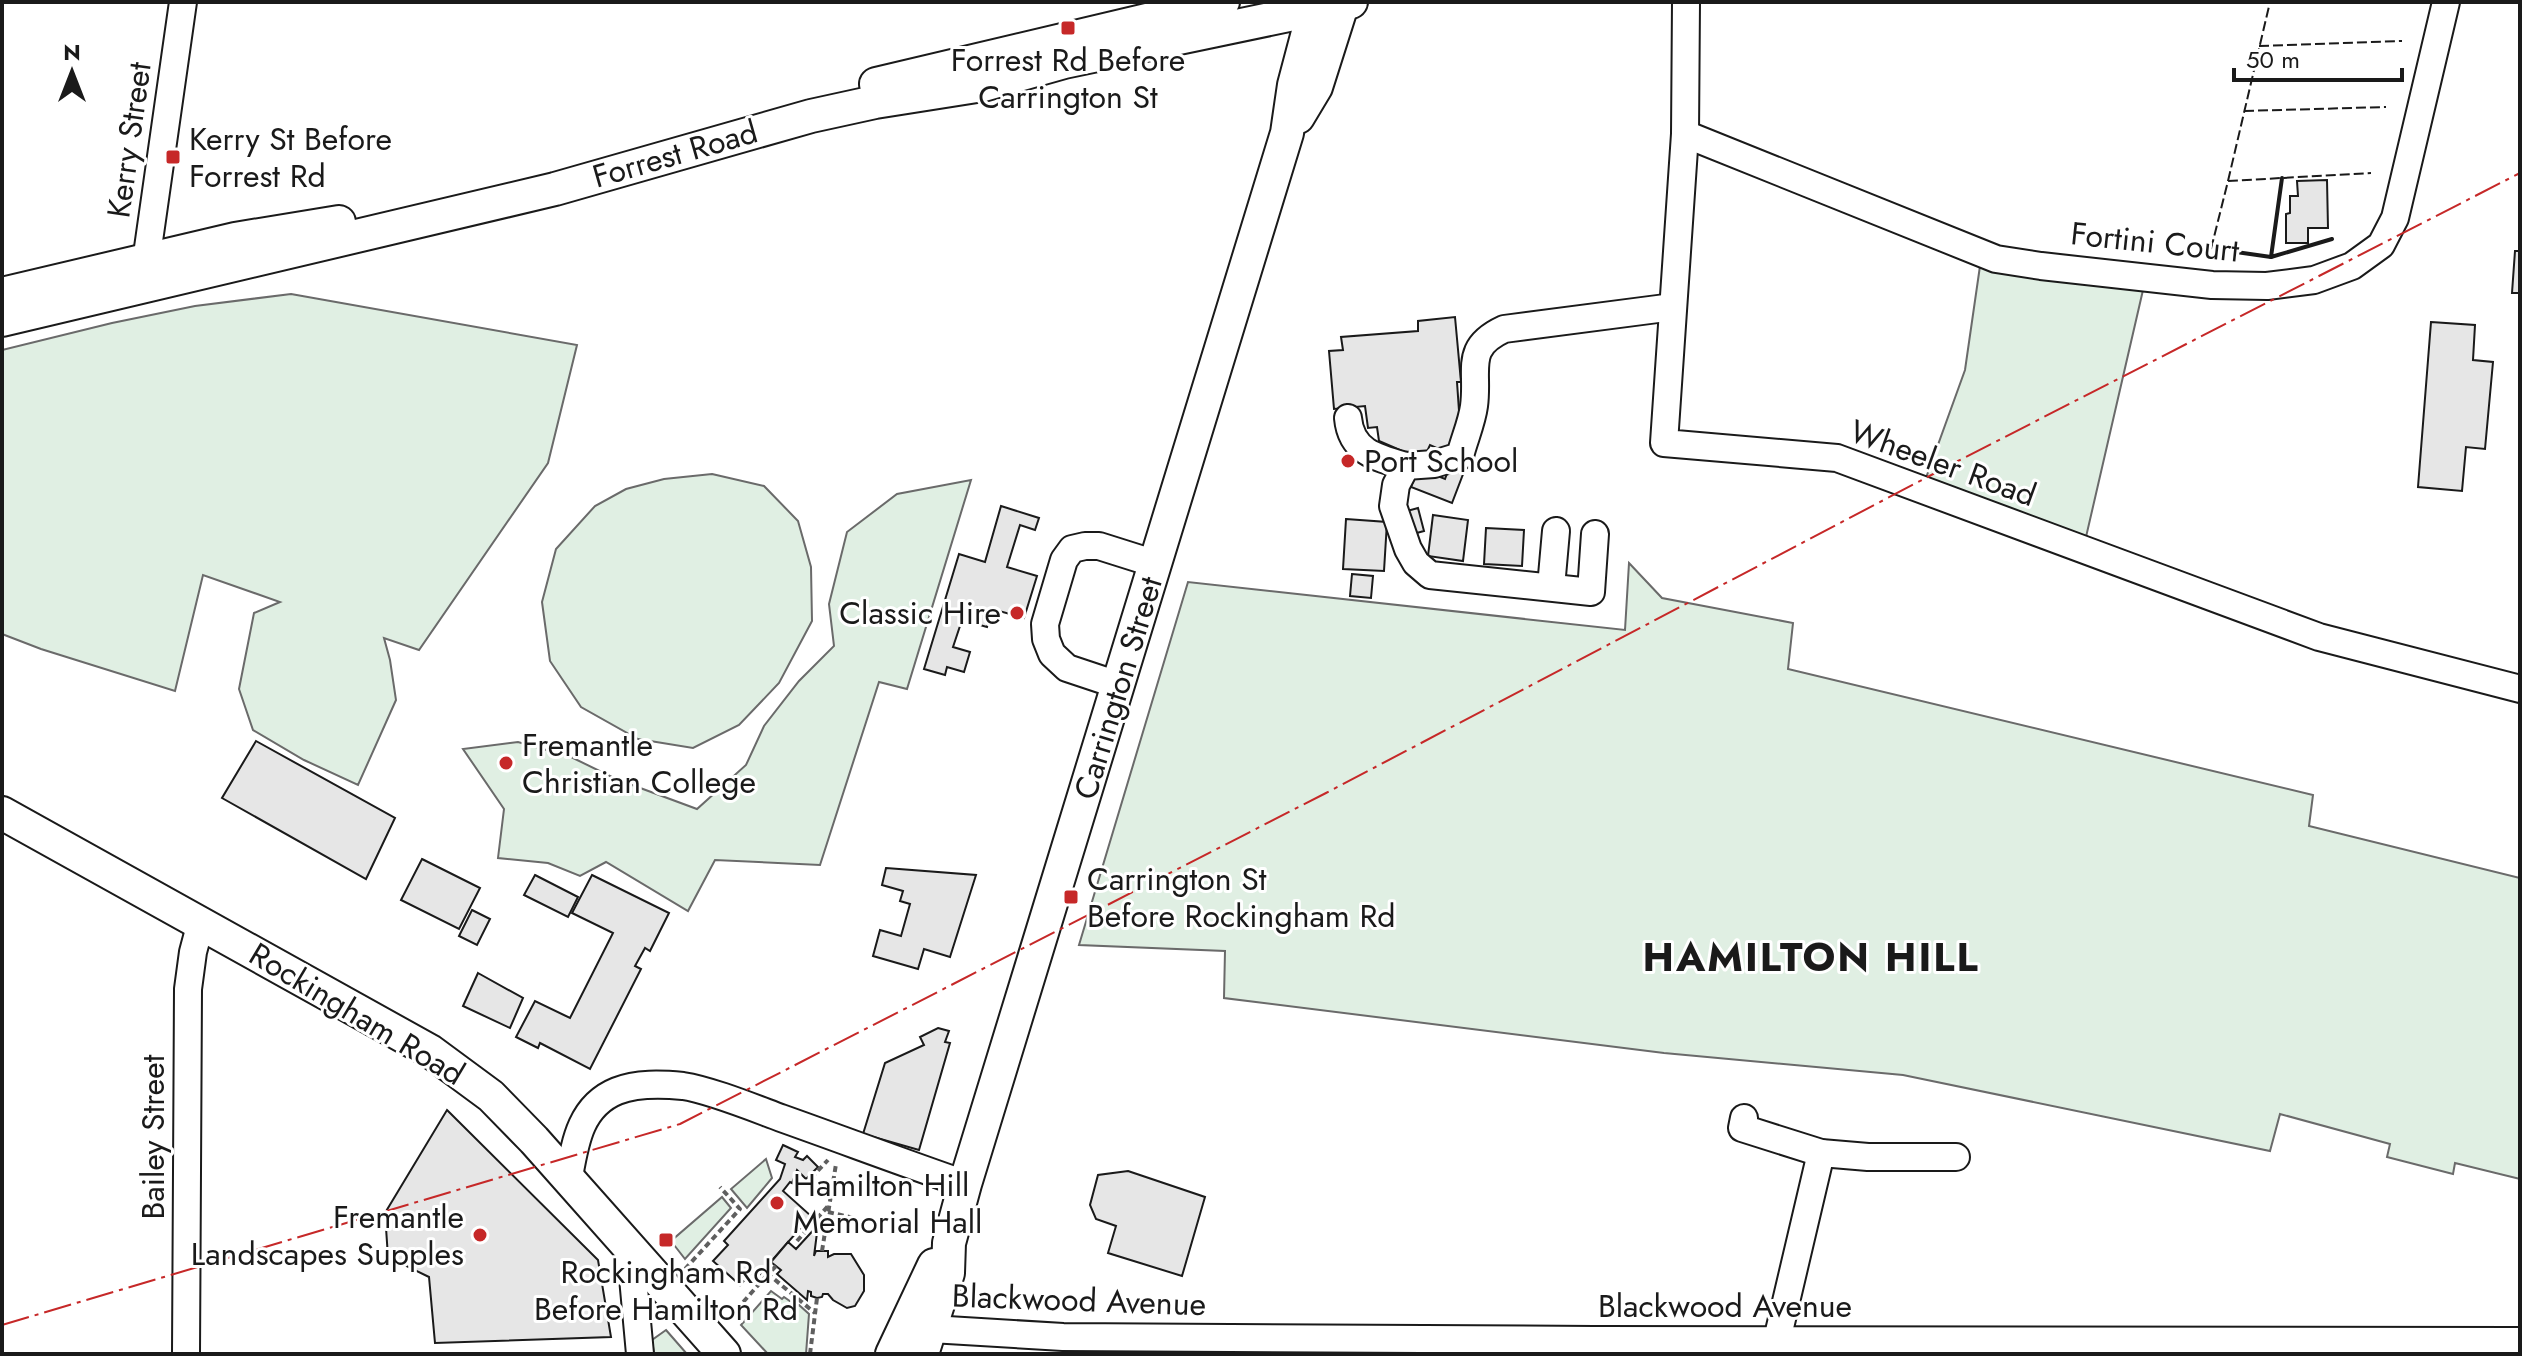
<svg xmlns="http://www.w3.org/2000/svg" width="2522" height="1356" font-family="Jost,sans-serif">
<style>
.green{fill:#e0efe3;stroke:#6a6a6a;stroke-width:2}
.building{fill:#e6e6e6;stroke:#1a1a1a;stroke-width:2}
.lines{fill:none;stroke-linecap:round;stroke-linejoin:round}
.minor-casing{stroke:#1a1a1a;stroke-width:30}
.major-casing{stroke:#1a1a1a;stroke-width:36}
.path{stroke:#5f5f5f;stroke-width:4;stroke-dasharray:6 4;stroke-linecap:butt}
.minor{stroke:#fff;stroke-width:26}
.major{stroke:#fff;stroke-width:32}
.fence{stroke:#1a1a1a;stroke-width:2;stroke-dasharray:10 4;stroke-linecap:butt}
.wall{stroke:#1a1a1a;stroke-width:4}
.power{stroke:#c62828;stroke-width:2;stroke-dasharray:28 6 4 6;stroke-linecap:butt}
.poi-dot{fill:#c62828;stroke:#fff;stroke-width:3}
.labels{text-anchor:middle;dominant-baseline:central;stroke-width:6;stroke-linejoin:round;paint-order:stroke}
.poi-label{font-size:32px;fill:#1a1a1a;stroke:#fff;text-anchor:start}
.street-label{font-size:32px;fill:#1a1a1a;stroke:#fff}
.district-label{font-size:40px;font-weight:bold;letter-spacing:2px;fill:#1a1a1a;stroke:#fff}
</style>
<rect width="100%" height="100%" fill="#fff"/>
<!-- green -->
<g class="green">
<polygon points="1980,266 2143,290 2086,537 1926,478 1965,370"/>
<polygon points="291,294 577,345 548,463 419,650 384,638 390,660 396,700 358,785 304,760 253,730 239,689 254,613 280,602 203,575 175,691 41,649 2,634 2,350 112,323 195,306"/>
<polygon points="712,474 764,486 798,521 811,567 812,621 779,683 739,725 693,748 638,739 581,707 550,661 542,602 556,549 595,506 626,489 664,479"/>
<polygon points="971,480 907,689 879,682 820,865 715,860 688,911 606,862 580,876 548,863 498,858 504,809 463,749 518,742 571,757 616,779 697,809 746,765 764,726 799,681 834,646 829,604 847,532 897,494"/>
<polygon points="1629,563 1662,598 1793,623 1788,669 2313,795 2309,826 2520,878 2520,1179 2455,1163 2453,1174 2387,1157 2390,1144 2280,1114 2270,1151 1903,1075 1664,1053 1224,998 1225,951 1079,945 1188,582 1625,630"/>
<polygon points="766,1159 772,1178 747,1208 731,1189"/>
<polygon points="722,1197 731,1208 685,1259 671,1241"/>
<polygon points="771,1291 782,1299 784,1297 797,1306 799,1305 809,1314 806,1354 768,1354 741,1325"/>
<polygon points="666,1330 687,1354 654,1354 652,1340"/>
</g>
<!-- building -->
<g class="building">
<polygon points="2327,180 2328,228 2308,228 2308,243 2286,243 2286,214 2290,213 2290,196 2298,196 2297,181"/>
<polygon points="2515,251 2520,251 2520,293 2512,293"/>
<polygon points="1455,317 1461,382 1457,382 1460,425 1448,453 1430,445 1423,460 1379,441 1377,427 1368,428 1365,406 1334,409 1329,351 1343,350 1341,337 1418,331 1418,321"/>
<polygon points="2431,322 2475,325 2473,360 2493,362 2485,449 2466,447 2462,491 2418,487"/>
<polygon points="1451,463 1465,469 1452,503 1411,487 1418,468 1445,479"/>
<polygon points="1001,506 1039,518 1035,530 1020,525 1007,567 1037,576 1024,618 992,609 987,627 962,620 953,647 970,652 964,672 947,667 945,675 924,669 959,554 985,562"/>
<polygon points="1418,508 1424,531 1413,534 1407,511"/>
<polygon points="1433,515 1468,520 1463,561 1428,556"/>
<polygon points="1346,519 1387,522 1384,571 1343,569"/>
<polygon points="1486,528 1524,530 1522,566 1484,564"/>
<polygon points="1352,574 1373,576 1371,598 1350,596"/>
<polygon points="256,741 395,818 366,879 222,798"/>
<polygon points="422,859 480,888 459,929 401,900"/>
<polygon points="886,868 976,875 950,957 924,949 918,969 873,956 880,930 901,936 910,904 900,901 903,891 882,885"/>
<polygon points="535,875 578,897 568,917 524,895"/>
<polygon points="592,875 669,913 650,951 645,948 635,966 641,969 590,1069 540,1043 538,1048 516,1037 535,1001 570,1018 613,933 572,913"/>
<polygon points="472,910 490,919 477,945 459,936"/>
<polygon points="478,973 523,998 510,1028 463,1006"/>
<polygon points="938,1028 949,1031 945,1042 950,1043 919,1150 863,1134 885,1063 924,1045 920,1037"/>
<polygon points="447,1110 598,1260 611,1337 435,1343 429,1277 388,1257 385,1213"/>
<polygon points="783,1145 798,1152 795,1157 803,1160 807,1156 818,1167 806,1179 797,1170 792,1183 790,1182 783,1191 811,1216 760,1274 755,1269 740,1285 713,1261 728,1245 724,1241 780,1179 785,1164 776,1160"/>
<polygon points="1128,1171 1205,1197 1182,1276 1108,1253 1116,1226 1096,1219 1090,1205 1098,1175"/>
<polygon points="818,1225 814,1256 816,1251 828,1251 828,1257 834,1254 851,1254 864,1275 864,1291 855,1306 847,1308 833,1300 828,1294 823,1294 822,1297 817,1298 811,1296 811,1292 808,1291 807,1300 777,1274 781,1270 771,1262 788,1242 796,1249"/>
</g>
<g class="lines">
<!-- minor casing -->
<g class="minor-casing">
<g id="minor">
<polyline points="1686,2 1685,134 1664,443 1837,458 2319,637 2520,689"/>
<polyline points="1685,134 1996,259 2041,266 2212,285 2267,286 2314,280 2352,266 2381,245 2395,218 2446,2"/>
<polyline points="144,276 183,2"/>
<path d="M1348 418C1351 452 1377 458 1406 466"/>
<path d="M1595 534 1591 592 1430 575 1416 563 1408 549 1393 506 1396 485 1406 466 1434 464 1460 456C1464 440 1472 422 1474 406 1479 369 1463 348 1504 329L1673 307"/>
<polyline points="1551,587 1556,531"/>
<polyline points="1118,685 1067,668 1052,654 1046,639 1045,624 1064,560 1072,549 1085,546 1099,546 1156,564"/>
<polyline points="1744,1118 1742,1128 1821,1153 1868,1157 1956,1157"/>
<path d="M569 1177C575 1143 580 1106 617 1091 637 1083 661 1084 683 1086 710 1090 754 1108 781 1118 843 1140 904 1163 965 1184"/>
<polyline points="630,1245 640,1354"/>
<polyline points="931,1329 1063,1337 1594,1340 2520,1341"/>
<polyline points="1777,1340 1821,1153"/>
<polyline points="186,1354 188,989 193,952 201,922"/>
</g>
</g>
<!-- major casing -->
<g class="major-casing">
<g id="major">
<polyline points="876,84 1223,2"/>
<polyline points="1298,117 1316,87 1343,2"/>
<polyline points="2,294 235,239 339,222"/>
<polyline points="2,320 555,189 811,116 875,102 983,85 1064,62 1351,2"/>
<polyline points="2,813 430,1051 491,1096 534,1140 724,1354"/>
<polyline points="892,1354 934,1265"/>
<polyline points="922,1354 948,1273 949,1243 965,1184 1287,133 1294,85 1316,2"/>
</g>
</g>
<!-- path -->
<g class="path">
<polyline points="811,1178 828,1160"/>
<polyline points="828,1212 854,1218"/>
<polyline points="797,1241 828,1206"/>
<polyline points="822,1251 836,1164"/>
<polyline points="776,1266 768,1274 815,1313"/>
<polyline points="685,1269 740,1209 720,1187"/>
<polyline points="730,1317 768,1274"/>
<polyline points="810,1354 817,1298"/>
</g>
<!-- minor -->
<use href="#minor" class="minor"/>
<!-- major -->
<use href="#major" class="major"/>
<!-- fence -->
<g class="fence">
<polyline points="2259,46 2402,41"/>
<polyline points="2244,111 2386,107"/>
<polyline points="2228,181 2270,2"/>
<polyline points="2211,249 2228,181 2371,173"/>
</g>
<!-- wall -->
<g class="wall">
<polyline points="2282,178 2271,257 2332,239"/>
<polyline points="2236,252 2271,257"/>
</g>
<!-- power -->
<polyline class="power" points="2,1325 680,1124 1326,793 1958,461 2520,173"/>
</g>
<!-- markers -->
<g class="poi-dot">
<rect x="1060" y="20" width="16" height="16" rx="4"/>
<rect x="165" y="149" width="16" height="16" rx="4"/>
<circle cx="1348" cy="461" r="8"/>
<circle cx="1017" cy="613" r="8"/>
<circle cx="506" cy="763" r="8"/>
<rect x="1063" y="889" width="16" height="16" rx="4"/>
<circle cx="777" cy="1203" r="8"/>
<circle cx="480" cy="1235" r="8"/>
<rect x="658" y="1232" width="16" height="16" rx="4"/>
</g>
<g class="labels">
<!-- poi labels -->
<g class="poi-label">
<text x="1068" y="60" text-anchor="middle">Forrest Rd Before<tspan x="1068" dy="37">Carrington St</tspan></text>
<text x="189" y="139">Kerry St Before<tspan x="189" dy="37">Forrest Rd</tspan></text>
<text x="1364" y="461">Port School</text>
<text x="1001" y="613" text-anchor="end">Classic Hire</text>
<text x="522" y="745">Fremantle<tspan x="522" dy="37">Christian College</tspan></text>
<text x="1087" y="879">Carrington St<tspan x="1087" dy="37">Before Rockingham Rd</tspan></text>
<text x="793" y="1185">Hamilton Hill<tspan x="793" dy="37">Memorial Hall</tspan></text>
<text x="464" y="1217" text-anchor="end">Fremantle<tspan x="464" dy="37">Landscapes Supples</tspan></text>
<text x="666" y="1272" text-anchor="middle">Rockingham Rd<tspan x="666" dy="37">Before Hamilton Rd</tspan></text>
</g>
<!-- street labels -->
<g class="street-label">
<text transform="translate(129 140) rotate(-82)">Kerry Street</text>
<text transform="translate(675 154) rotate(-16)">Forrest Road</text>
<text transform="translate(2155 242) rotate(6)">Fortini Court</text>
<text transform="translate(1943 463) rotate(20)">Wheeler Road</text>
<text transform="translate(1118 688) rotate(-73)">Carrington Street</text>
<text transform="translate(357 1014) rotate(31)">Rockingham Road</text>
<text transform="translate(153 1137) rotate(-90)">Bailey Street</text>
<text transform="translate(1079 1300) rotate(2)">Blackwood Avenue</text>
<text x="1725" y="1306">Blackwood Avenue</text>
</g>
<!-- district labels -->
<g class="district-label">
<text x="1811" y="957">HAMILTON HILL</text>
</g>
</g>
<!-- border -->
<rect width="2522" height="1356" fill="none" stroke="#1a1a1a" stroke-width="8"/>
<!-- north arrow -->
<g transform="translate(72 72)" stroke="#ffffff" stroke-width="6" paint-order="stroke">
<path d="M0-6L14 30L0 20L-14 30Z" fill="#1a1a1a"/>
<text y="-12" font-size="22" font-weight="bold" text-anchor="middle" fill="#1a1a1a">N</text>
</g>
<!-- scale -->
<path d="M2234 68v12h168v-12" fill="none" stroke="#1a1a1a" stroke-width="4"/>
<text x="2246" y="68" font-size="24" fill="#1a1a1a" stroke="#ffffff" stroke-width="6" paint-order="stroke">50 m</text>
</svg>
